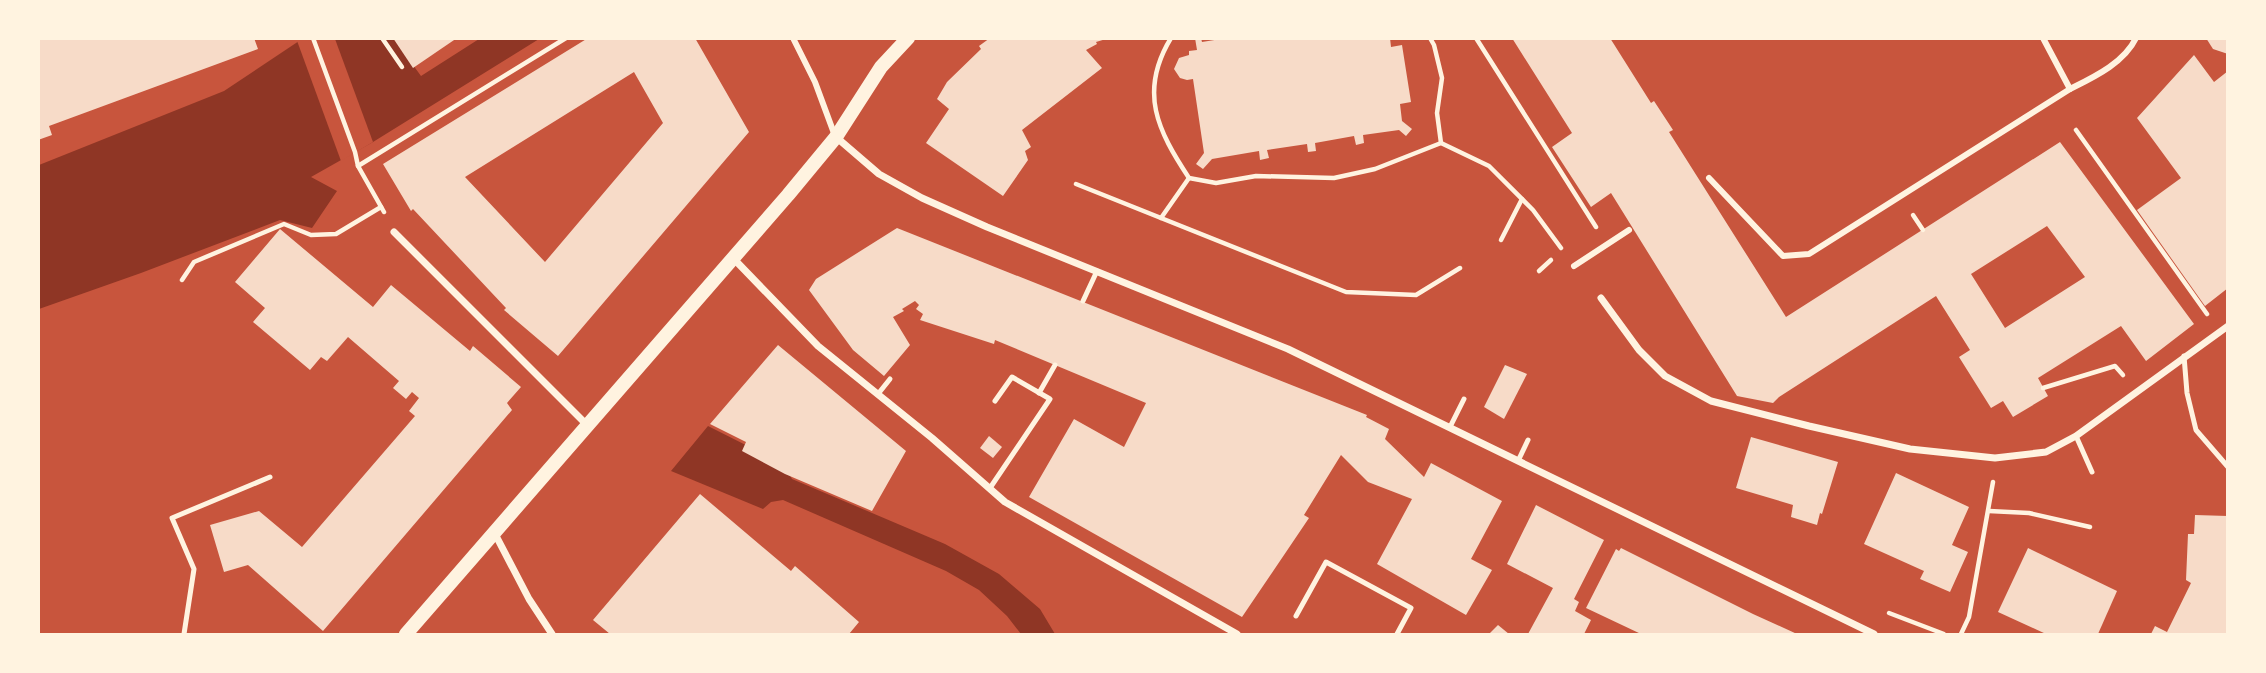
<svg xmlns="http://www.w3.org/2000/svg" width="2266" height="673" font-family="Ubuntu,sans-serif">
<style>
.water{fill:#8f3625}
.pier{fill:#c8553d}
.building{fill:#f7dbc8;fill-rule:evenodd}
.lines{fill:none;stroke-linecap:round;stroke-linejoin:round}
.path{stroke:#fff3e0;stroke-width:4.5}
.service{stroke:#fff3e0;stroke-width:5}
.pedestrian{stroke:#fff3e0;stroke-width:6}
.minor{stroke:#fff3e0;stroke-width:7}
.secondary{stroke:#fff3e0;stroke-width:14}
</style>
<rect width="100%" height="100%" fill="#c8553d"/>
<!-- water -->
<g class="water">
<polygon points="302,39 394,39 421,76 479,39 539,39 373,142 311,177 337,191 312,228 280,220 141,273 39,309 39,165 224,91"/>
<polygon points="708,426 789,467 788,472 792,479 945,544 999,574 1040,609 1055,634 1021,634 1007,616 979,590 946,571 783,500 771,502 763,509 671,471"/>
</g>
<!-- pier -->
<polygon class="pier" points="296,38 335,39 373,142 341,161"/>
<!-- building -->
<g class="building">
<polygon points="38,38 254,38 258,49 49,126 52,135 38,140"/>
<polygon points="393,38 457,38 413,68"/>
<path d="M588 38H695L749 132 558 356 504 310 506 308 413 209 411 211 383 164ZM634 72 663 123 545 262 465 177Z"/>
<polygon points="990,38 1106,39 1096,42 1097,44 1086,50 1102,68 1022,130 1031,147 1025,151 1028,160 1003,196 926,143 949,109 937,99 947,82 981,49 979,46"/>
<polygon points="1195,38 1201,38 1202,42 1227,38 1390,38 1391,47 1402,45 1411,102 1400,104 1402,121 1412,129 1406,136 1399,130 1363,135 1364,143 1356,145 1354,136 1315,143 1316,151 1308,152 1307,144 1267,150 1269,158 1260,160 1259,151 1212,159 1203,169 1196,164 1204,153 1193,79 1187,80 1180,78 1174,69 1179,58 1189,55 1189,51 1197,50"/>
<path d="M1512 38H1610L1651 103 1654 101 1673 130 1669 132 1786 317 2060 142 2194 324 2146 361 2121 326 2038 378 2048 396 2013 417 2003 401 1991 408 1959 357 1970 350 1936 296 1779 397 1773 403 1737 396 1611 193 1591 207 1552 147 1572 133ZM2047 226 2085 277 2005 328 1971 274Z"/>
<polygon points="2206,38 2228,38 2228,54 2213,49"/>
<polygon points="2194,55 2214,82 2228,71 2228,288 2205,306 2137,210 2181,178 2137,118"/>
<polygon points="897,228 1367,415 1366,417 1389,429 1385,439 1424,477 1431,463 1502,501 1471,559 1492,570 1466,615 1377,564 1412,499 1368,482 1341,455 1304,515 1309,518 1242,617 1029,497 1074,419 1124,447 1146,403 995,340 994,344 920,320 923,314 916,309 919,305 915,301 902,309 904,311 893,317 910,345 884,376 853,350 809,290 816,279"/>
<polygon points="280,229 373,307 391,285 470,351 473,346 521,387 507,403 512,410 323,631 248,565 224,572 210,525 259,511 302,547 415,416 409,411 419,398 412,392 406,399 393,388 399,381 348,337 327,361 321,357 310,370 253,322 265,308 235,282"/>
<polygon points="778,345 906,451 872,511 785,474 742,451 746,442 710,424"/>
<polygon points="1505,365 1527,374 1504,419 1484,407"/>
<polygon points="989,436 1002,447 993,458 980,448"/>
<polygon points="1751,437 1838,462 1822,514 1820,513 1817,525 1791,517 1793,505 1736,488"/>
<polygon points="1896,473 1969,507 1952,545 1968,552 1950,592 1920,579 1924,571 1864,544"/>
<polygon points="700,494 791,571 795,566 859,622 849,634 610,634 593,620"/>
<polygon points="1536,505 1604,540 1574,599 1579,602 1575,611 1591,620 1584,634 1528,634 1553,588 1507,564"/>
<polygon points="2195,515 2228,516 2228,634 2151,634 2155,626 2167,632 2191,583 2186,580 2188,534 2194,534"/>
<polygon points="1621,548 1753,614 1797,634 1641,634 1586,608 1616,549 1619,551"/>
<polygon points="2028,548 2117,591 2098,634 2046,634 1998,612"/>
<polygon points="1498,625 1509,634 1489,634"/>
</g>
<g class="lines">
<!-- path -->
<g class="path">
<polyline points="313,38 355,152 358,166"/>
<polyline points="382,38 402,67"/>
<path d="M1171 38C1138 92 1158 131 1189 178L1216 183 1256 176 1334 178 1375 169 1441 143 1489 166 1533 210 1561 248"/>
<polyline points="1430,38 1434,45 1442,78 1437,113 1441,143"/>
<polyline points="1476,38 1596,227"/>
<polyline points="2076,130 2207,314"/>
<polyline points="1076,184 1346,292 1416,295 1460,268"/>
<polyline points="384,212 358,166 566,38"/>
<polyline points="1913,215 1923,230"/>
<polyline points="1161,218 1189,178"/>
<polyline points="1501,240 1522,199"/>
<polyline points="1539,271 1551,260"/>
<polyline points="182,280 194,262 284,224 311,235 336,234 381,207"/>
<polyline points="2043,388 2115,366 2123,375"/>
<polyline points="1989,511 2029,513 2090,527"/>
<polyline points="1889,613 1944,634"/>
<polyline points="1961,634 1969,617 1993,482"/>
</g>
<!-- service -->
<g class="service">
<polyline points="1083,301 1097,271"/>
<polyline points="2184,356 2187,393 2196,430 2228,467"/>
<polyline points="1039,393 1055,365"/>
<polyline points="878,394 890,379"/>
<polyline points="1450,427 1464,399"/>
<polyline points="2076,436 2092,472"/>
<polyline points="1518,461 1528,440"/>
<polyline points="990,488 1050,399 1012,377 995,401"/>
<polyline points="1296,616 1326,562 1411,608 1397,634"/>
<polyline points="184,634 194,569 172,518 270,477"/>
</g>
<!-- pedestrian -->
<g class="pedestrian">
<polyline points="793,38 815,82 835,136"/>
<polyline points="2043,38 2070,89"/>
<path d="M1709 178 1783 256 1809 254 2070 89C2094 77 2124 63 2136 38"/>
<polyline points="1574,266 1629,230"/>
</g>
<!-- minor -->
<g class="minor">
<polyline points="836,137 879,174 922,198 987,227 1288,349 1874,634"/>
<polyline points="394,232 587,425"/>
<polyline points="733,258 818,346 932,438 1005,502 1237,634"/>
<polyline points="1601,298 1639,350 1665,376 1711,401 1809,426 1910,449 1995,458 2046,452 2076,436 2228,326"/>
<polyline points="494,532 529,599 552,634"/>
</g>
<!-- secondary -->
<polyline class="secondary" points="406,634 788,195 836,137 881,67 908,38"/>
</g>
<!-- border -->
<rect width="2266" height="673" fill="none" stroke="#fff3e0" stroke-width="80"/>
</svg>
